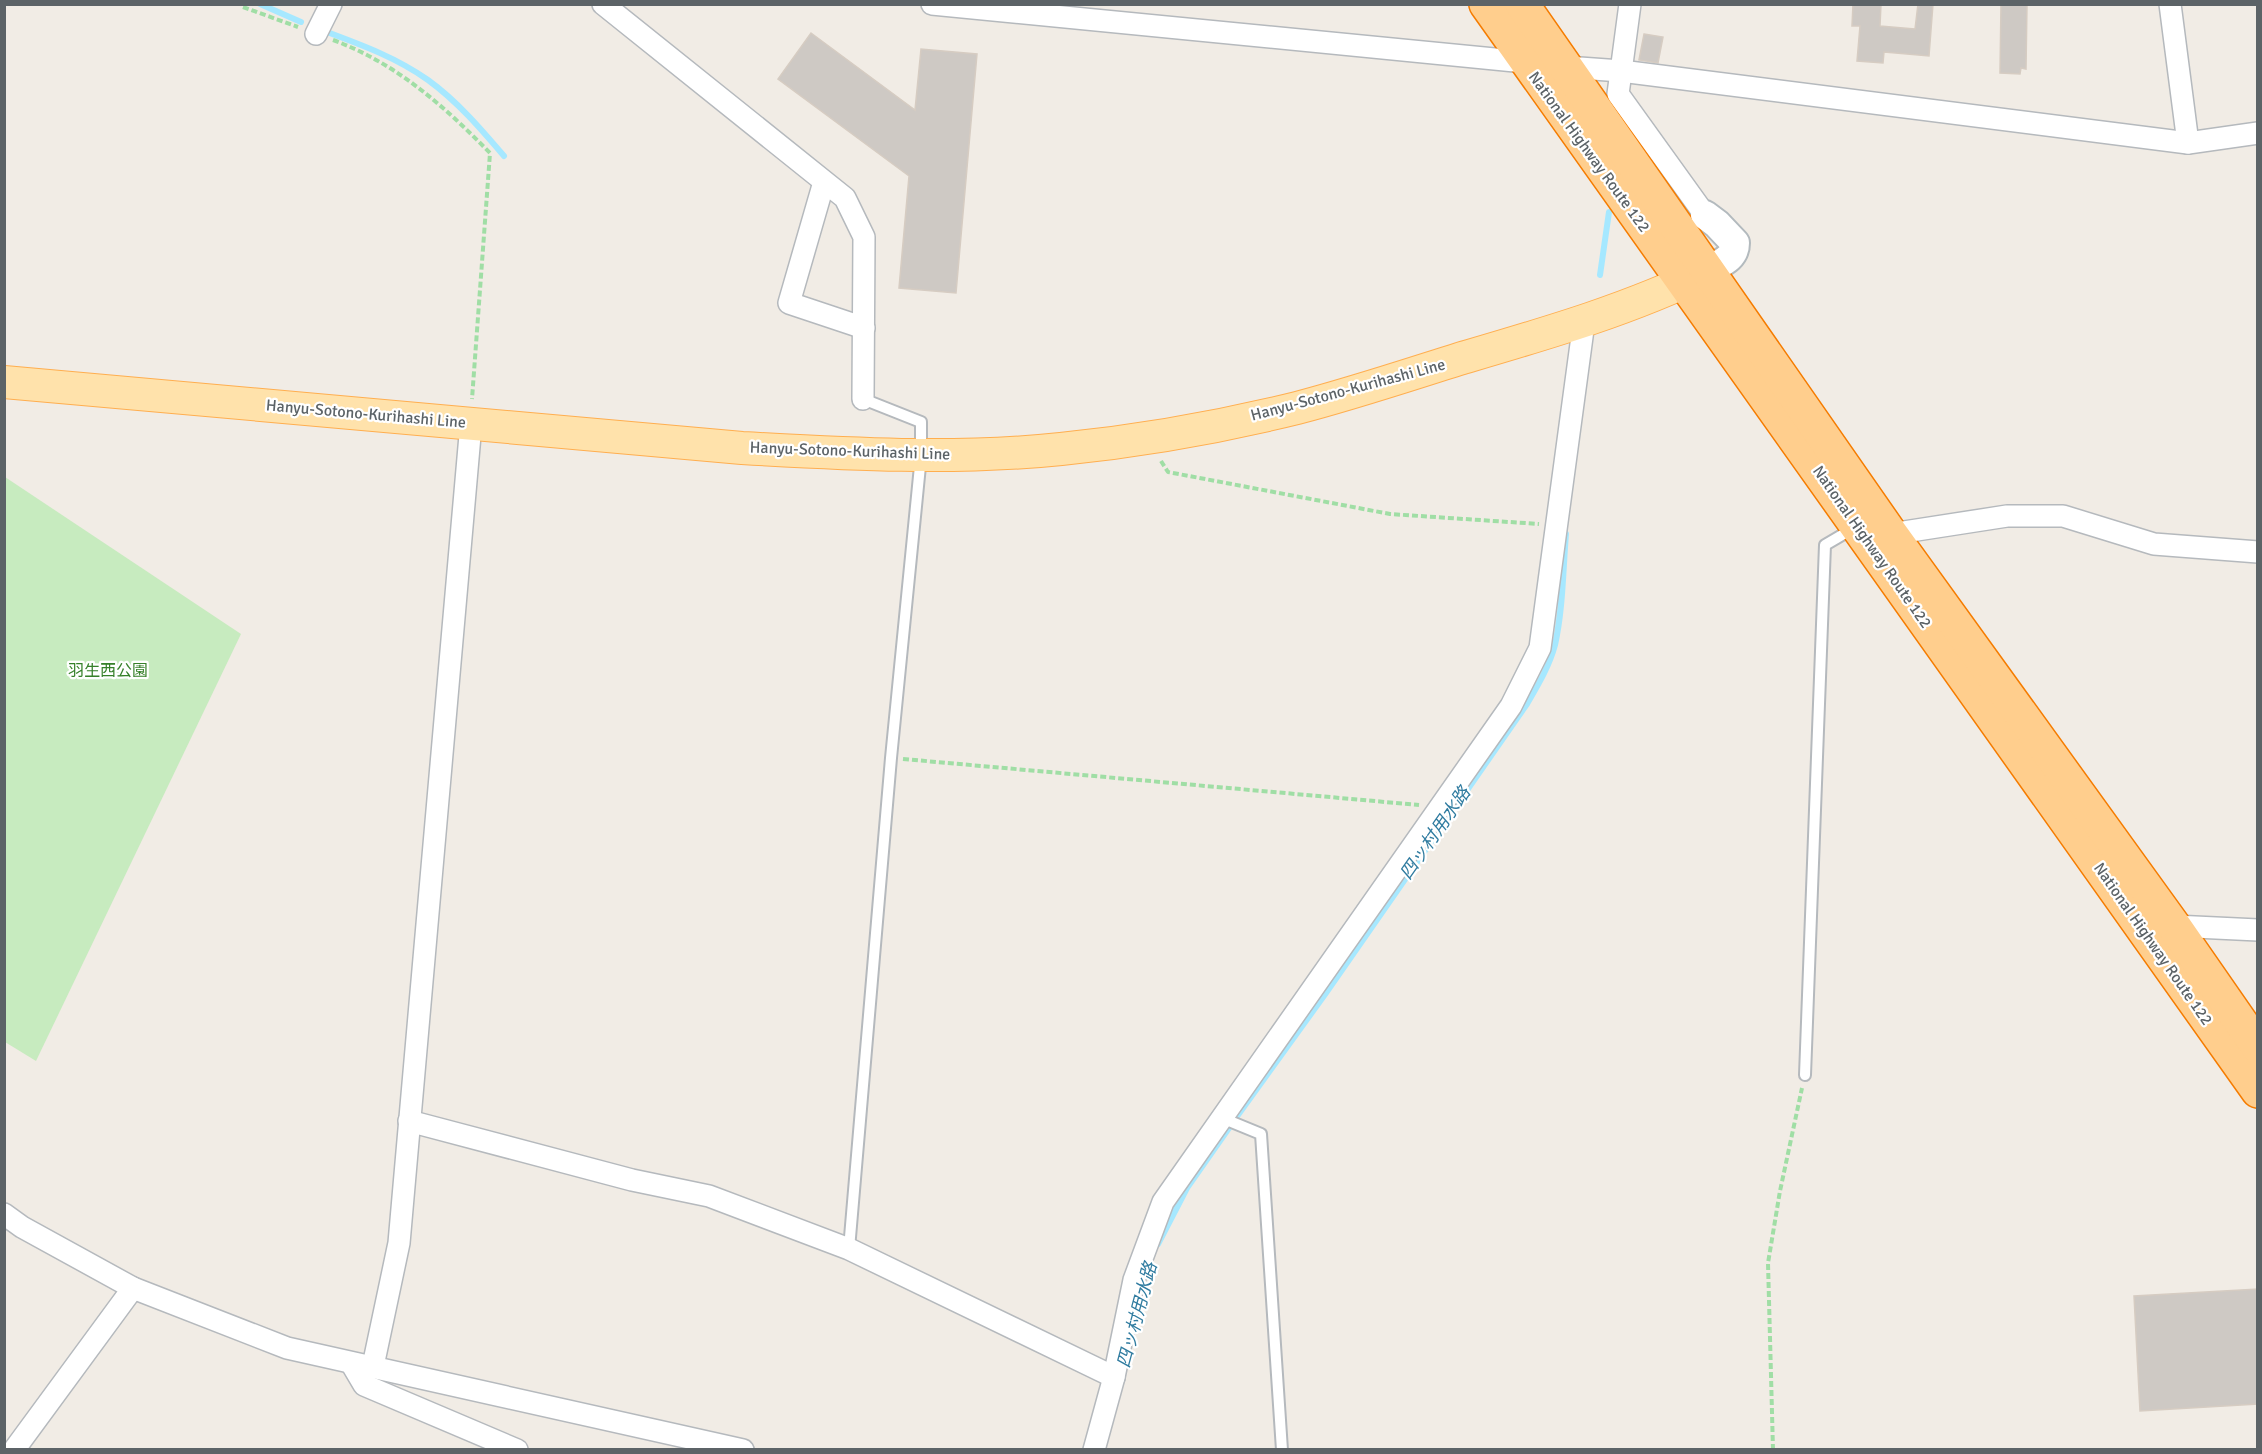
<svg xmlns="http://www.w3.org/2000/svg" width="2262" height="1454" font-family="Signika,'Noto Sans JP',sans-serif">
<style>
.green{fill:#c7ebbf}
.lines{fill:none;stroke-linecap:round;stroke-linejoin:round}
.stream{stroke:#a6e8ff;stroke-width:6}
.building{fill:#cec9c4;stroke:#d6ccc2;stroke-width:1.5}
.lane-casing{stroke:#b5b9bd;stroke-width:14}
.street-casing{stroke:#b5b9bd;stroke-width:24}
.secondary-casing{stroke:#b3babe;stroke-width:32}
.primary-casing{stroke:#ffae4f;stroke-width:34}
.highway-casing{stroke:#f57c00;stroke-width:36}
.path{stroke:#a0dea5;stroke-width:4;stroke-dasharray:6 3;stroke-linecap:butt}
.lane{stroke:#fff;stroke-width:10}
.street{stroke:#fff;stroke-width:21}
.secondary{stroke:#fff;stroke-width:28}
.primary{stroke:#ffe2ab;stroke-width:32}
.highway{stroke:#ffce8d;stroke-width:33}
.labels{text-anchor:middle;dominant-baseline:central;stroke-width:4.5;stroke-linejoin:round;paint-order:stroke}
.street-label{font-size:16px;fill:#5c6367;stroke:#fff}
.park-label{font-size:16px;fill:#36802a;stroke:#fff}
.water-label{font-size:18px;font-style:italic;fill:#307ca0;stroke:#fff}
</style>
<rect width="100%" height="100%" fill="#f1ece5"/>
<!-- green -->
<polygon class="green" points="5,477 241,634 36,1061 5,1042"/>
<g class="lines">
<!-- stream -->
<g class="stream">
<polyline points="260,4 301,22"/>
<path d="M327 32C362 45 397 58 428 80 457 101 481 129 504 156"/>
<polyline points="1600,275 1609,212"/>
<path d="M1238 1115 1326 993 1527 704C1538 685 1549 667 1555 645 1563 609 1563 570 1566 534"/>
<polyline points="1158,1244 1187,1188 1229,1128"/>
</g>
</g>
<!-- building -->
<g class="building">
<polygon points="1853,4 1881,4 1880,26 1915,29 1918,4 1933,4 1929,56 1884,52 1883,63 1857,61 1860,26 1852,26"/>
<polygon points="2001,4 2027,4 2026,69 2021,68 2020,74 2000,73"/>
<polygon points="811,33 915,110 921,49 977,54 956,293 899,288 909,176 778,79"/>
<polygon points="1644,34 1663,37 1658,63 1639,60"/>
<polygon points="2258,1289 2258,1404 2140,1411 2134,1296"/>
</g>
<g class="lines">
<!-- lane casing -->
<g class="lane-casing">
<g id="lane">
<polyline points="1805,1075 1825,545 1854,528"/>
<polyline points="1222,1118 1261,1134 1282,1450"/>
<polyline points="849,1249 891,758 921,456 921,422 863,399"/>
</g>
</g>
<!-- street casing -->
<g class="street-casing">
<g id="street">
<polyline points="603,4 845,198 864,237 863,399"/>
<polyline points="932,4 1525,62"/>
<polyline points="1630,4 1618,94 1705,215"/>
<polyline points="2170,4 2188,143"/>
<polyline points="316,34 331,4"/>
<polyline points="1566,67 1621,71 2188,143 2258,133"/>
<polyline points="824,182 789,303 864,328"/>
<polyline points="1891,534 2007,516 2063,516 2154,544 2258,552"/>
<polyline points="2174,926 2258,930"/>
<polyline points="409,1121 632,1180 709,1196 849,1249 1114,1377"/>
<polyline points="4,1214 22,1227 133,1288 287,1348 743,1450"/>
<polyline points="351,1363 364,1385 517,1450"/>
<polyline points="373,1366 399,1243 471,424"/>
<polyline points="14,1450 133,1288"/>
<polyline points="1094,1450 1114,1377 1134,1280 1163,1202 1511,706 1540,648 1584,322"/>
</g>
</g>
<!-- secondary casing -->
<g class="secondary-casing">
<path id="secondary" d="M1705 215 1717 224 1735 243C1735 259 1720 263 1708 270"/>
</g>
<!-- primary casing -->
<g class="primary-casing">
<path id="primary" d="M4 382 742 448C848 454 955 460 1061 449 1140 441 1220 427 1297 408 1351 394 1405 376 1459 359 1544 334 1628 310 1708 271"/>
</g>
<!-- highway casing -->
<g class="highway-casing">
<g id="highway">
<polyline points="1486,4 2258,1091"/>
<polyline points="1522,4 1891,534 2174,926 2258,1047"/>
</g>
</g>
<!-- path -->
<g class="path">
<polyline points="243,7 298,27"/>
<path d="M333 40C396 63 444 106 490 153L472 399"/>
<polyline points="1161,461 1168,472 1390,514 1539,524"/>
<polyline points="903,759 1419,805"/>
<polyline points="1773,1450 1768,1263 1780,1191 1802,1088"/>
</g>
<!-- lane -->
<use href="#lane" class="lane"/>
<!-- street -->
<use href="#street" class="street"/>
<!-- secondary -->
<use href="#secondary" class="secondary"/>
<!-- primary -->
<use href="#primary" class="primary"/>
<!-- highway -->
<use href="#highway" class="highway"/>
</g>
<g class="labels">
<!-- street labels -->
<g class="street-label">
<text transform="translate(1589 152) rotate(54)">National Highway Route 122</text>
<text transform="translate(1348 390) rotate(-15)">Hanyu-Sotono-Kurihashi Line</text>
<text transform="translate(366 414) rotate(5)">Hanyu-Sotono-Kurihashi Line</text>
<text transform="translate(850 451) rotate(2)">Hanyu-Sotono-Kurihashi Line</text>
<text transform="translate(1872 547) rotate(55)">National Highway Route 122</text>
<text transform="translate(2153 944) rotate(55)">National Highway Route 122</text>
</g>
<!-- park labels -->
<g class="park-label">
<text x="108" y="671">羽生西公園</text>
</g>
<!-- water labels -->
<g class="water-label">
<text transform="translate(1435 833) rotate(-55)">四ッ村用水路</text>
<text transform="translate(1137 1315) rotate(-75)">四ッ村用水路</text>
</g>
</g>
<!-- border -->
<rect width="2262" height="1454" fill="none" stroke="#5c6367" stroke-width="12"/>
</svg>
